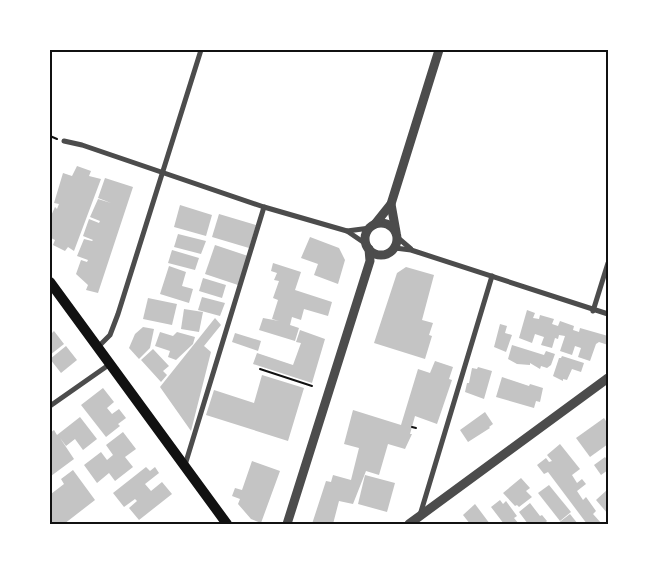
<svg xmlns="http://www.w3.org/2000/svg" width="658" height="574" font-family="Arial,sans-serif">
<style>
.building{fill:#c4c4c4}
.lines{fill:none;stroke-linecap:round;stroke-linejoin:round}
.path{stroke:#111;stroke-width:2}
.minor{stroke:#4c4c4c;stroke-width:5}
.tertiary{stroke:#4c4c4c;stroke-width:9}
.secondary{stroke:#111;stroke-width:10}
.neatline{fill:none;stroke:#111;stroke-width:2}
</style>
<rect width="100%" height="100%" fill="#fff"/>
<!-- building -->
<g class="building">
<polygon points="77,166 91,171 89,176 101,179 74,251 68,247 65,251 53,245 55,240 51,238 52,224 50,223 50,218 55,207 57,209 59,204 54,203 63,173 72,176"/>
<polygon points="105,178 133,187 98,293 86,290 88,285 76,274 81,260 87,262 88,260 77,256 84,239 92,241 93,240 83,236 89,219 99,223 100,221 90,217 98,199 111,203 98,198"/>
<polygon points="180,205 212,215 206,236 174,227"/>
<polygon points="219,214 256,225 249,248 212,237"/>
<polygon points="178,234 206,241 201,254 174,247"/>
<polygon points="310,237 339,248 345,260 338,284 314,275 318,264 301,258"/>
<polygon points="215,245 248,256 238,285 205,274"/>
<polygon points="172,250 199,258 195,270 168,263"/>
<polygon points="273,263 301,272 295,290 332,302 328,316 304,309 301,320 292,317 290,325 299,328 295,341 259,330 263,318 279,321 272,319 278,300 273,298 279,281 274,280 277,273 271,271"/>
<polygon points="169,266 186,272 182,286 193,289 189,303 160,294"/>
<polygon points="406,267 434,275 422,320 433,323 429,335 432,336 425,359 374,343 397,273"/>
<polygon points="203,278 226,285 222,298 199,291"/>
<polygon points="202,297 225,303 220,316 198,310"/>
<polygon points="148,298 177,304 172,325 143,319"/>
<polygon points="184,309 203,312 199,332 181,329"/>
<polygon points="527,310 535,313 533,318 539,319 540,315 554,319 552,324 558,326 560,321 574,326 573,330 579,332 580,328 608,336 608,345 599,342 596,344 590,361 578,357 581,348 575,346 572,355 560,351 565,336 559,335 558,339 555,338 552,348 541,345 544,337 535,334 532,343 519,338"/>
<polygon points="215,318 221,325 204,346 211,352 191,431 160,387"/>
<polygon points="500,324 507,326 505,333 512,335 506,352 494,347"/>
<polygon points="143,327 154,329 150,348 139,359 129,348 135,334"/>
<polygon points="300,330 325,339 312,383 253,364 257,353 293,365 301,343 296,342"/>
<polygon points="54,331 64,344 50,355 50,335"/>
<polygon points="160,332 173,336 177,332 195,337 193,344 176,360 168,357 170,351 155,346"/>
<polygon points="235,333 261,341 258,351 232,342"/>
<polygon points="512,345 544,355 546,351 555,354 551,365 547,368 541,366 540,369 530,363 530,365 517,364 508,359"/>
<polygon points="66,346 77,360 61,373 50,359"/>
<polygon points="153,349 169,366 163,371 167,375 161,382 141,360"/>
<polygon points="562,356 584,363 581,372 572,369 567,380 563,379 563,381 553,376 559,358 561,358"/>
<polygon points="435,361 453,367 449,379 452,380 437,424 415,416 410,434 412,434 405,449 388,444 379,475 366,471 353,504 339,501 333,524 312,524 326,481 331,482 333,475 351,480 359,448 344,444 353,410 401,425 418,369 430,373"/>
<polygon points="478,367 492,371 484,399 465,392 467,383 469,383 472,368 477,369"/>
<polygon points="262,375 304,388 288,441 206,415 214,390 254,403"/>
<polygon points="502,377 529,386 530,384 543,388 540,402 536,401 534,408 496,397"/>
<polygon points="103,388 114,402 107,408 112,414 119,409 126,418 118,424 120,426 106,437 81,405"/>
<polygon points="485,412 493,424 489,427 490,428 468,442 460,430"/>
<polygon points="80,417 97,439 83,450 75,439 66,446 60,438 74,459 51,476 50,433 54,430 57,435"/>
<polygon points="604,418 608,424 608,444 590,457 576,438"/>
<polygon points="123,432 136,449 125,457 133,467 115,481 109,473 97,483 84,465 101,452 107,460 113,455 106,445"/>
<polygon points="560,444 580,469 572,475 577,483 582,479 586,484 577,491 583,500 586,497 596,511 593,514 602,524 587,524 548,472 544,474 537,465 546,458 549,462 552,461 547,455"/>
<polygon points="605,457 608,461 608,470 601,475 594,465"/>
<polygon points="252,461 280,471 261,523 251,519 238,504 240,499 232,496 235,488 242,490"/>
<polygon points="146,467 150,471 155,467 159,473 145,484 151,491 162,482 172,494 139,520 129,508 137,501 135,499 124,507 113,493"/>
<polygon points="73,470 95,500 64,524 50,524 50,492 51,494 64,484 61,479"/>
<polygon points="365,475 395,483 387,512 358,504"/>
<polygon points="521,478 530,488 526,491 532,497 519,507 517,505 515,506 503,493"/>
<polygon points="549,485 571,512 560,521 538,493"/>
<polygon points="608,489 608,514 596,500"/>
<polygon points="500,500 503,504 506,501 517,516 514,518 519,524 504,524 491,507"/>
<polygon points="530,503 540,516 542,515 547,521 544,524 528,524 519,512"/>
<polygon points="475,504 490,524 470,524 463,515"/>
<polygon points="570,514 578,524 557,524"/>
</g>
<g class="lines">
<!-- path -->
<g class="path">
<polyline points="50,136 57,139"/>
<polyline points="260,369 312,386"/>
<polyline points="412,427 416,428"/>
</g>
<!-- minor -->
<g class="minor">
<polyline points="64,141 82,145 264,207 347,231 366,244"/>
<polyline points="347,231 370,228"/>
<polyline points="397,237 411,249"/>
<polyline points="395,248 411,250 608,314"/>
<polyline points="593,311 608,263"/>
<polyline points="98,347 110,335 118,314 201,50"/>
<polyline points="50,406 110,364"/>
<polyline points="185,465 264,207"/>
<polyline points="420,515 492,276"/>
</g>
<!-- tertiary -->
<g class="tertiary">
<polyline points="391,204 396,232"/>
<circle cx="381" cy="239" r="16"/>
<polyline points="375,224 391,204 439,50"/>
<polyline points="287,524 370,261 369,249"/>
<polyline points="409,524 608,378"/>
</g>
<!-- secondary -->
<polyline class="secondary" points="50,282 227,524"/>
</g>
<!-- border -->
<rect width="658" height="574" fill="none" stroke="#ffffff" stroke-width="102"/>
<rect x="51" y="51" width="556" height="472" class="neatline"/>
</svg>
